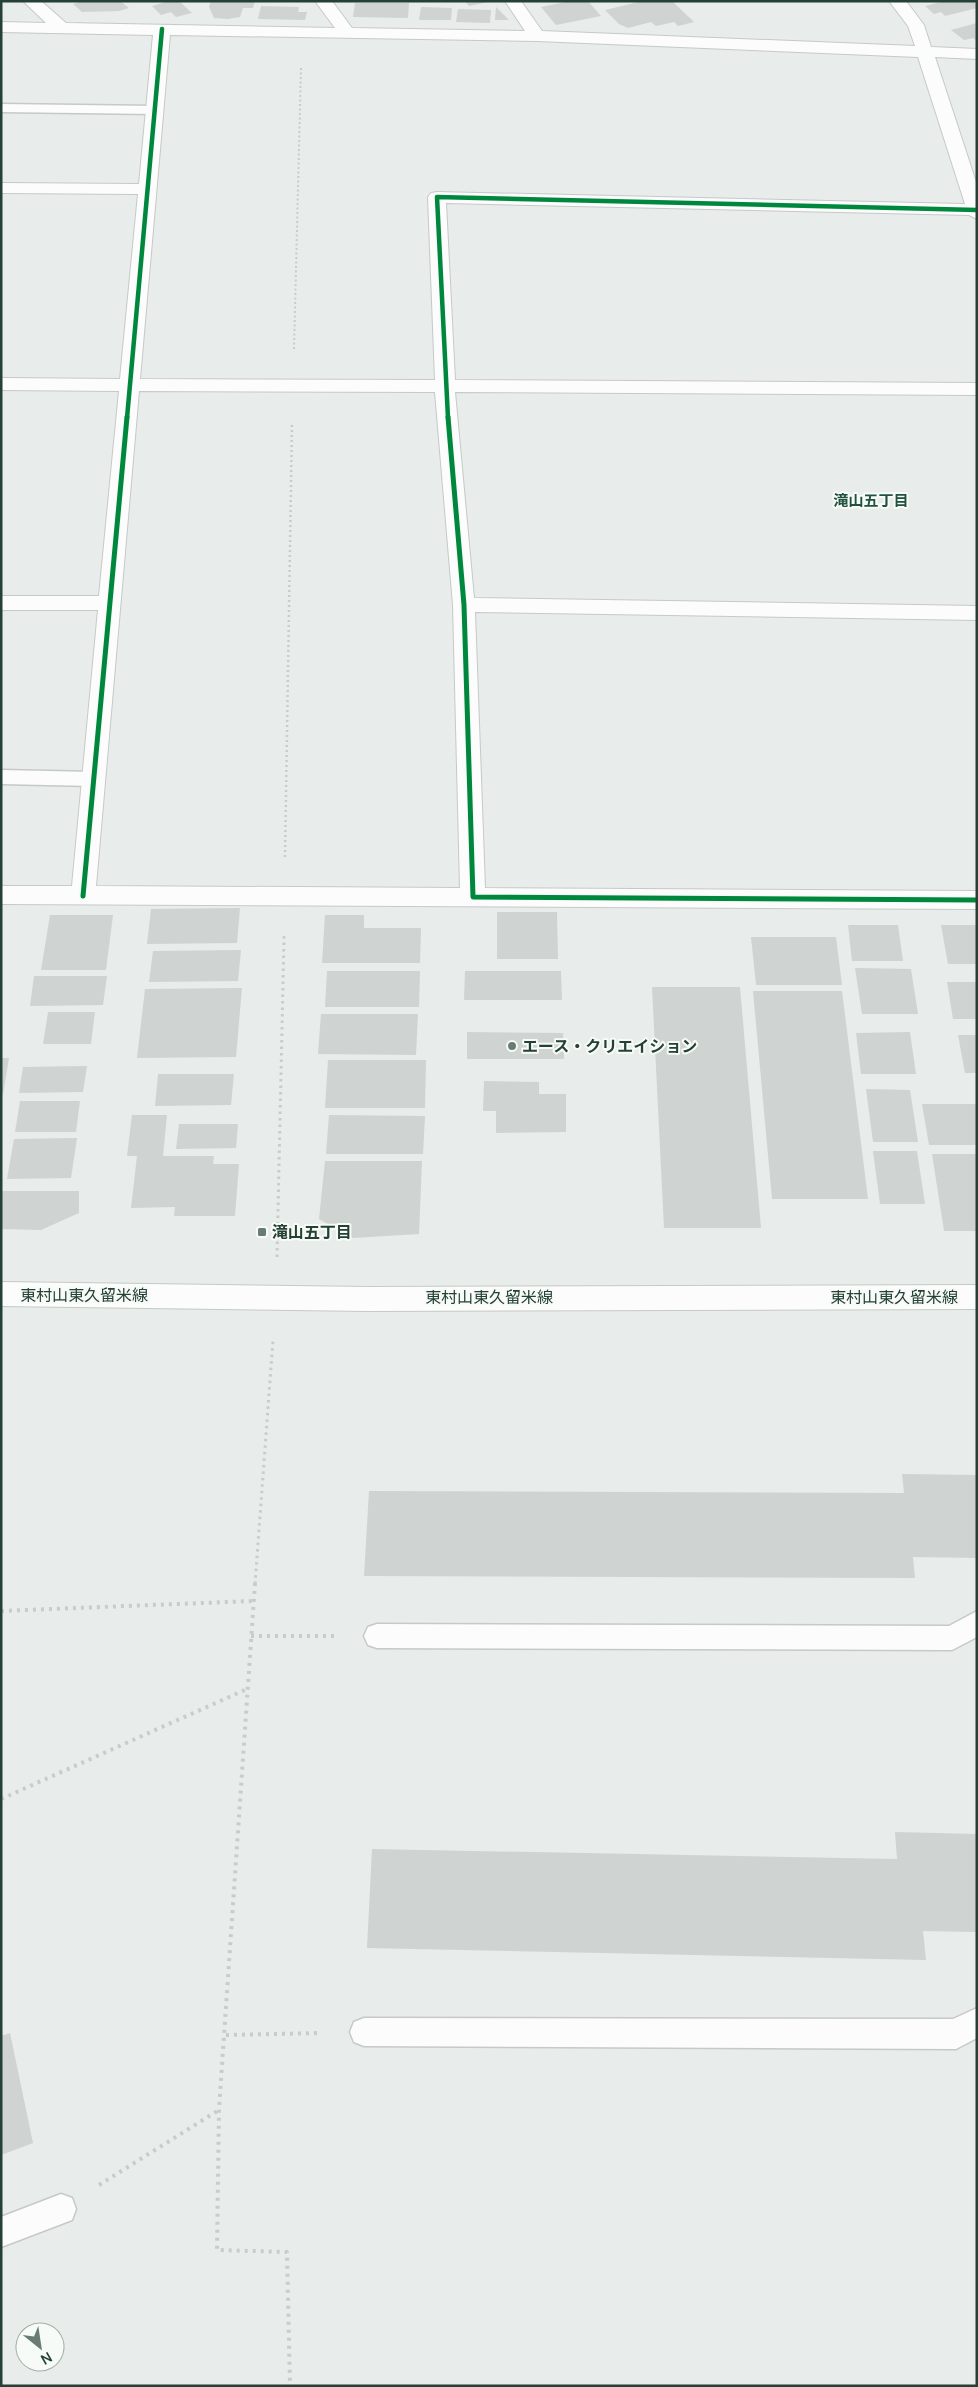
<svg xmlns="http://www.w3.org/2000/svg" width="978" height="2387" font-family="Manrope,'Noto Sans JP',sans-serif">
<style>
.building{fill:#cfd3d1}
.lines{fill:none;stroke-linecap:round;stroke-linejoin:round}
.lane-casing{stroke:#c5c9c7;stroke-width:3}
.street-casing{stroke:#c5c9c7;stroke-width:2}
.secondary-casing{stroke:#c4cac7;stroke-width:2}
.path-far3{stroke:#c7ceca;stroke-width:2;stroke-dasharray:2 2.5;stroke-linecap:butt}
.path-far2{stroke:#c7ceca;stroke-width:2.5;stroke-dasharray:2 3;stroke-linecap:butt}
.path-far1{stroke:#c7ceca;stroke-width:3;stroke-dasharray:2.5 4;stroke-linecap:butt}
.path{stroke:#c7ceca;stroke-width:4;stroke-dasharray:3 5;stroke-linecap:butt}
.lane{fill:#fcfcfc;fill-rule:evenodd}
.street{fill:#fcfcfc;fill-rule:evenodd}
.secondary{fill:#fcfcfc;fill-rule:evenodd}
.cycleway-far1-casing{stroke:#f7fbf8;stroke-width:6}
.cycleway-casing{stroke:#f7fbf8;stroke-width:8}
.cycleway-far1{stroke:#00873e;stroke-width:4.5}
.cycleway{stroke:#00873e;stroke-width:5}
.poi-dot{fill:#697c74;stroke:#f7fbf8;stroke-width:2}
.labels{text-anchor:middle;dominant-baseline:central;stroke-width:4;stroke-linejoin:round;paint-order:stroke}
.far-neighbourhood-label{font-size:15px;font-weight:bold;fill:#21523f;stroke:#f7fbf8}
.poi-label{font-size:16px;font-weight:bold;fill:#254035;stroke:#f7fbf8;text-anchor:start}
.street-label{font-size:16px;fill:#254035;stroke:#f7fbf8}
</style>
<rect width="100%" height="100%" fill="#e8ecea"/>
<!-- building -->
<g class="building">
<polygon points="82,1 120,1 129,8 119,11 82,12 73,4"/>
<polygon points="169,1 179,1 192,13 176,17 171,12 161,15 152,6"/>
<polygon points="211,1 255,1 253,8 243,8 240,17 228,19 214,18 209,7"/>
<polygon points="465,1 488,1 488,2 469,6"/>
<polygon points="570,1 588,1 601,16 556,25 541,7"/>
<polygon points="643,1 672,1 694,22 678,26 674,22 656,26 651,22 628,28 619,24 605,10"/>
<polygon points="945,1 975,1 977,8 945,16 941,12 934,14 925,6"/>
<polygon points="355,3 409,3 408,18 353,17"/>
<polygon points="261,6 299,7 298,12 307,12 305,20 258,19"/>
<polygon points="421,7 452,8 451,20 419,20"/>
<polygon points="496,7 509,20 495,20"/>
<polygon points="458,9 491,10 490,23 456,22"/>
<polygon points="977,23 977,41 973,38 964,40 951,30"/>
<polygon points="240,908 237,943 147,944 151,909"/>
<polygon points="497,912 557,912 558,959 497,959"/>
<polygon points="50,915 113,915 106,970 41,970"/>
<polygon points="325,915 364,915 364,928 421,928 420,963 322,963"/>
<polygon points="848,925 898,925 903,961 852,961"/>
<polygon points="941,925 977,925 977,964 948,964"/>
<polygon points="751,937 836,937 842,985 756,985"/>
<polygon points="241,950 238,981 149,982 153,951"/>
<polygon points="855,968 911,969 918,1014 862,1014"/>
<polygon points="327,971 420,971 419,1007 325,1007"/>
<polygon points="465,971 561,971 562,1000 464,1000"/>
<polygon points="34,976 107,976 103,1005 30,1006"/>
<polygon points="947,982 977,982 977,1019 953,1019"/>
<polygon points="652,987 740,987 761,1228 664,1228"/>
<polygon points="242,988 236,1057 137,1058 145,989"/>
<polygon points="753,991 842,991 868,1199 772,1199"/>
<polygon points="48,1012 95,1012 91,1044 43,1044"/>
<polygon points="321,1014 418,1014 416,1055 318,1054"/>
<polygon points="467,1032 563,1033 564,1059 467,1059"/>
<polygon points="910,1032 916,1074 861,1074 856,1033"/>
<polygon points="958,1035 977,1035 977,1073 965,1073"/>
<polygon points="1,1058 9,1058 3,1094 1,1094"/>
<polygon points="328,1060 426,1060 425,1108 325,1108"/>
<polygon points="87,1066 83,1092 19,1093 23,1067"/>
<polygon points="158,1074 234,1074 231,1105 155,1106"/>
<polygon points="484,1081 539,1082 539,1094 566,1094 566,1132 496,1133 496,1111 483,1111"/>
<polygon points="866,1089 910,1090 918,1142 873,1142"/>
<polygon points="20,1101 80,1101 76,1132 15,1132"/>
<polygon points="922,1104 977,1104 977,1145 929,1145"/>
<polygon points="132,1115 167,1115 163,1156 214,1156 213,1164 239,1164 235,1216 174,1216 175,1207 131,1208 137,1156 127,1156"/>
<polygon points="329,1115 425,1116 423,1154 326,1154"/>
<polygon points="179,1124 238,1124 236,1148 176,1149"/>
<polygon points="77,1138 71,1178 7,1179 14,1139"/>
<polygon points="873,1151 917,1151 925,1204 880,1204"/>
<polygon points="932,1154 977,1154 977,1231 944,1231"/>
<polygon points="325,1161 422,1161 419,1234 353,1238 319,1219"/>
<polygon points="2,1191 79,1191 79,1213 41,1230 1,1229"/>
<polygon points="902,1474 977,1475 977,1558 913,1557 915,1578 364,1576 369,1491 904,1493"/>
<polygon points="895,1832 977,1834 977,1932 923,1931 926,1960 367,1948 372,1849 897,1859"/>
<polygon points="10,2033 33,2143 1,2155 1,2036"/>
</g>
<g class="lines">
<!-- lane casing -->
<g class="lane-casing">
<g id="lane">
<polygon points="1,104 155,106 162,110 155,114 1,112"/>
<polygon points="1,770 94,772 101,774 104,779 101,784 94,786 1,784"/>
<polygon points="977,1611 977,1637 952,1650 377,1648 368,1645 364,1636 368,1627 377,1624 949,1626"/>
<polygon points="977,2008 977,2038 956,2049 364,2046 354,2042 350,2032 354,2022 364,2018 953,2019"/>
<polygon points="61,2194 72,2198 76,2209 72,2220 1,2247 1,2217"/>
</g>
</g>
<!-- street casing -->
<g class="street-casing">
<path id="street" d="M23 1H41L66 23 335 28 315 1H332L352 28 525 31 505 1H521L542 31 915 46 908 26 889 1H906L924 25 931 47 977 49V59L935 57 977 185V219L969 215 446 203 455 380 977 383V395L455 392 474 598 977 606V620L475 612 485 888 977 891V909L1 904V886H72L98 610H1V596H99L119 391 1 390V378L120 379 138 194 1 193V183L139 184 153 35 1 32V22L46 23ZM170 35 537 41 918 57 965 204 437 192 431 193 428 197 435 380 140 379ZM139 391 435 392 453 605 460 888 96 886Z"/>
</g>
<!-- secondary casing -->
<g class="secondary-casing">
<polygon id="secondary" points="1,1282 368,1287 977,1285 977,1309 368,1311 1,1306"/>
</g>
<!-- path-far3 -->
<polyline class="path-far3" points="294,349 301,68"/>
<!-- path-far2 -->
<g class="path-far2">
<polyline points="285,857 292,423"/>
<polyline points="284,938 284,935"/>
</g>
<!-- path-far1 -->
<g class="path-far1">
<polyline points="277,1257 284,937"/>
<polyline points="255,1584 273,1340"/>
</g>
<!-- path -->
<g class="path">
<polyline points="255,1583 219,2109 217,2250 287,2252 290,2386"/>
<polyline points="1,1611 253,1601"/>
<polyline points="251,1636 337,1636"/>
<polyline points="1,1799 247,1689"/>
<polyline points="226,2035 321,2033"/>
<polyline points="99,2185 219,2110"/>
</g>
<!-- lane -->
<use href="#lane" class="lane"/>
<!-- street -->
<use href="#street" class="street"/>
<!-- secondary -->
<use href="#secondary" class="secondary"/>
<!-- cycleway-far1 casing -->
<g class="cycleway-far1-casing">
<g id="cycleway-far1">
<polyline points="127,418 162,29"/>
<polyline points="448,418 437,197 977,210"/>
</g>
</g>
<!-- cycleway casing -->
<g class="cycleway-casing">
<g id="cycleway">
<polyline points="448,417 464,605 473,897 977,900"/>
<polyline points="83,896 127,417"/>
</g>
</g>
<!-- cycleway-far1 -->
<use href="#cycleway-far1" class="cycleway-far1"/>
<!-- cycleway -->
<use href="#cycleway" class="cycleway"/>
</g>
<!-- markers -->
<g class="poi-dot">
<circle cx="512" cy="1046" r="5"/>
<rect x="257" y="1227" width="10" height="10" rx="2.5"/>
</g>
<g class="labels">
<!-- far-neighbourhood labels -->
<g class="far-neighbourhood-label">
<text x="871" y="500">滝山五丁目</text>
</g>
<!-- poi labels -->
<g class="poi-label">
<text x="522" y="1046">エース・クリエイション</text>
<text x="272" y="1232">滝山五丁目</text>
</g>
<!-- street labels -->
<g class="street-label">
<text x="84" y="1295">東村山東久留米線</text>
<text x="489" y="1297">東村山東久留米線</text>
<text x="894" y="1297">東村山東久留米線</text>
</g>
</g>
<!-- border -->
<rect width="978" height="2387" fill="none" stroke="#254035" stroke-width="5"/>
<!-- north arrow -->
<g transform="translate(40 2347) rotate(150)"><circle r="24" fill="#f7fbf8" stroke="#a3b0aa"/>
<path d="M0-4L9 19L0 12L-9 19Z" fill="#697c74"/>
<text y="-8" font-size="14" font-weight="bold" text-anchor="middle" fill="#254035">N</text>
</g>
</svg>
